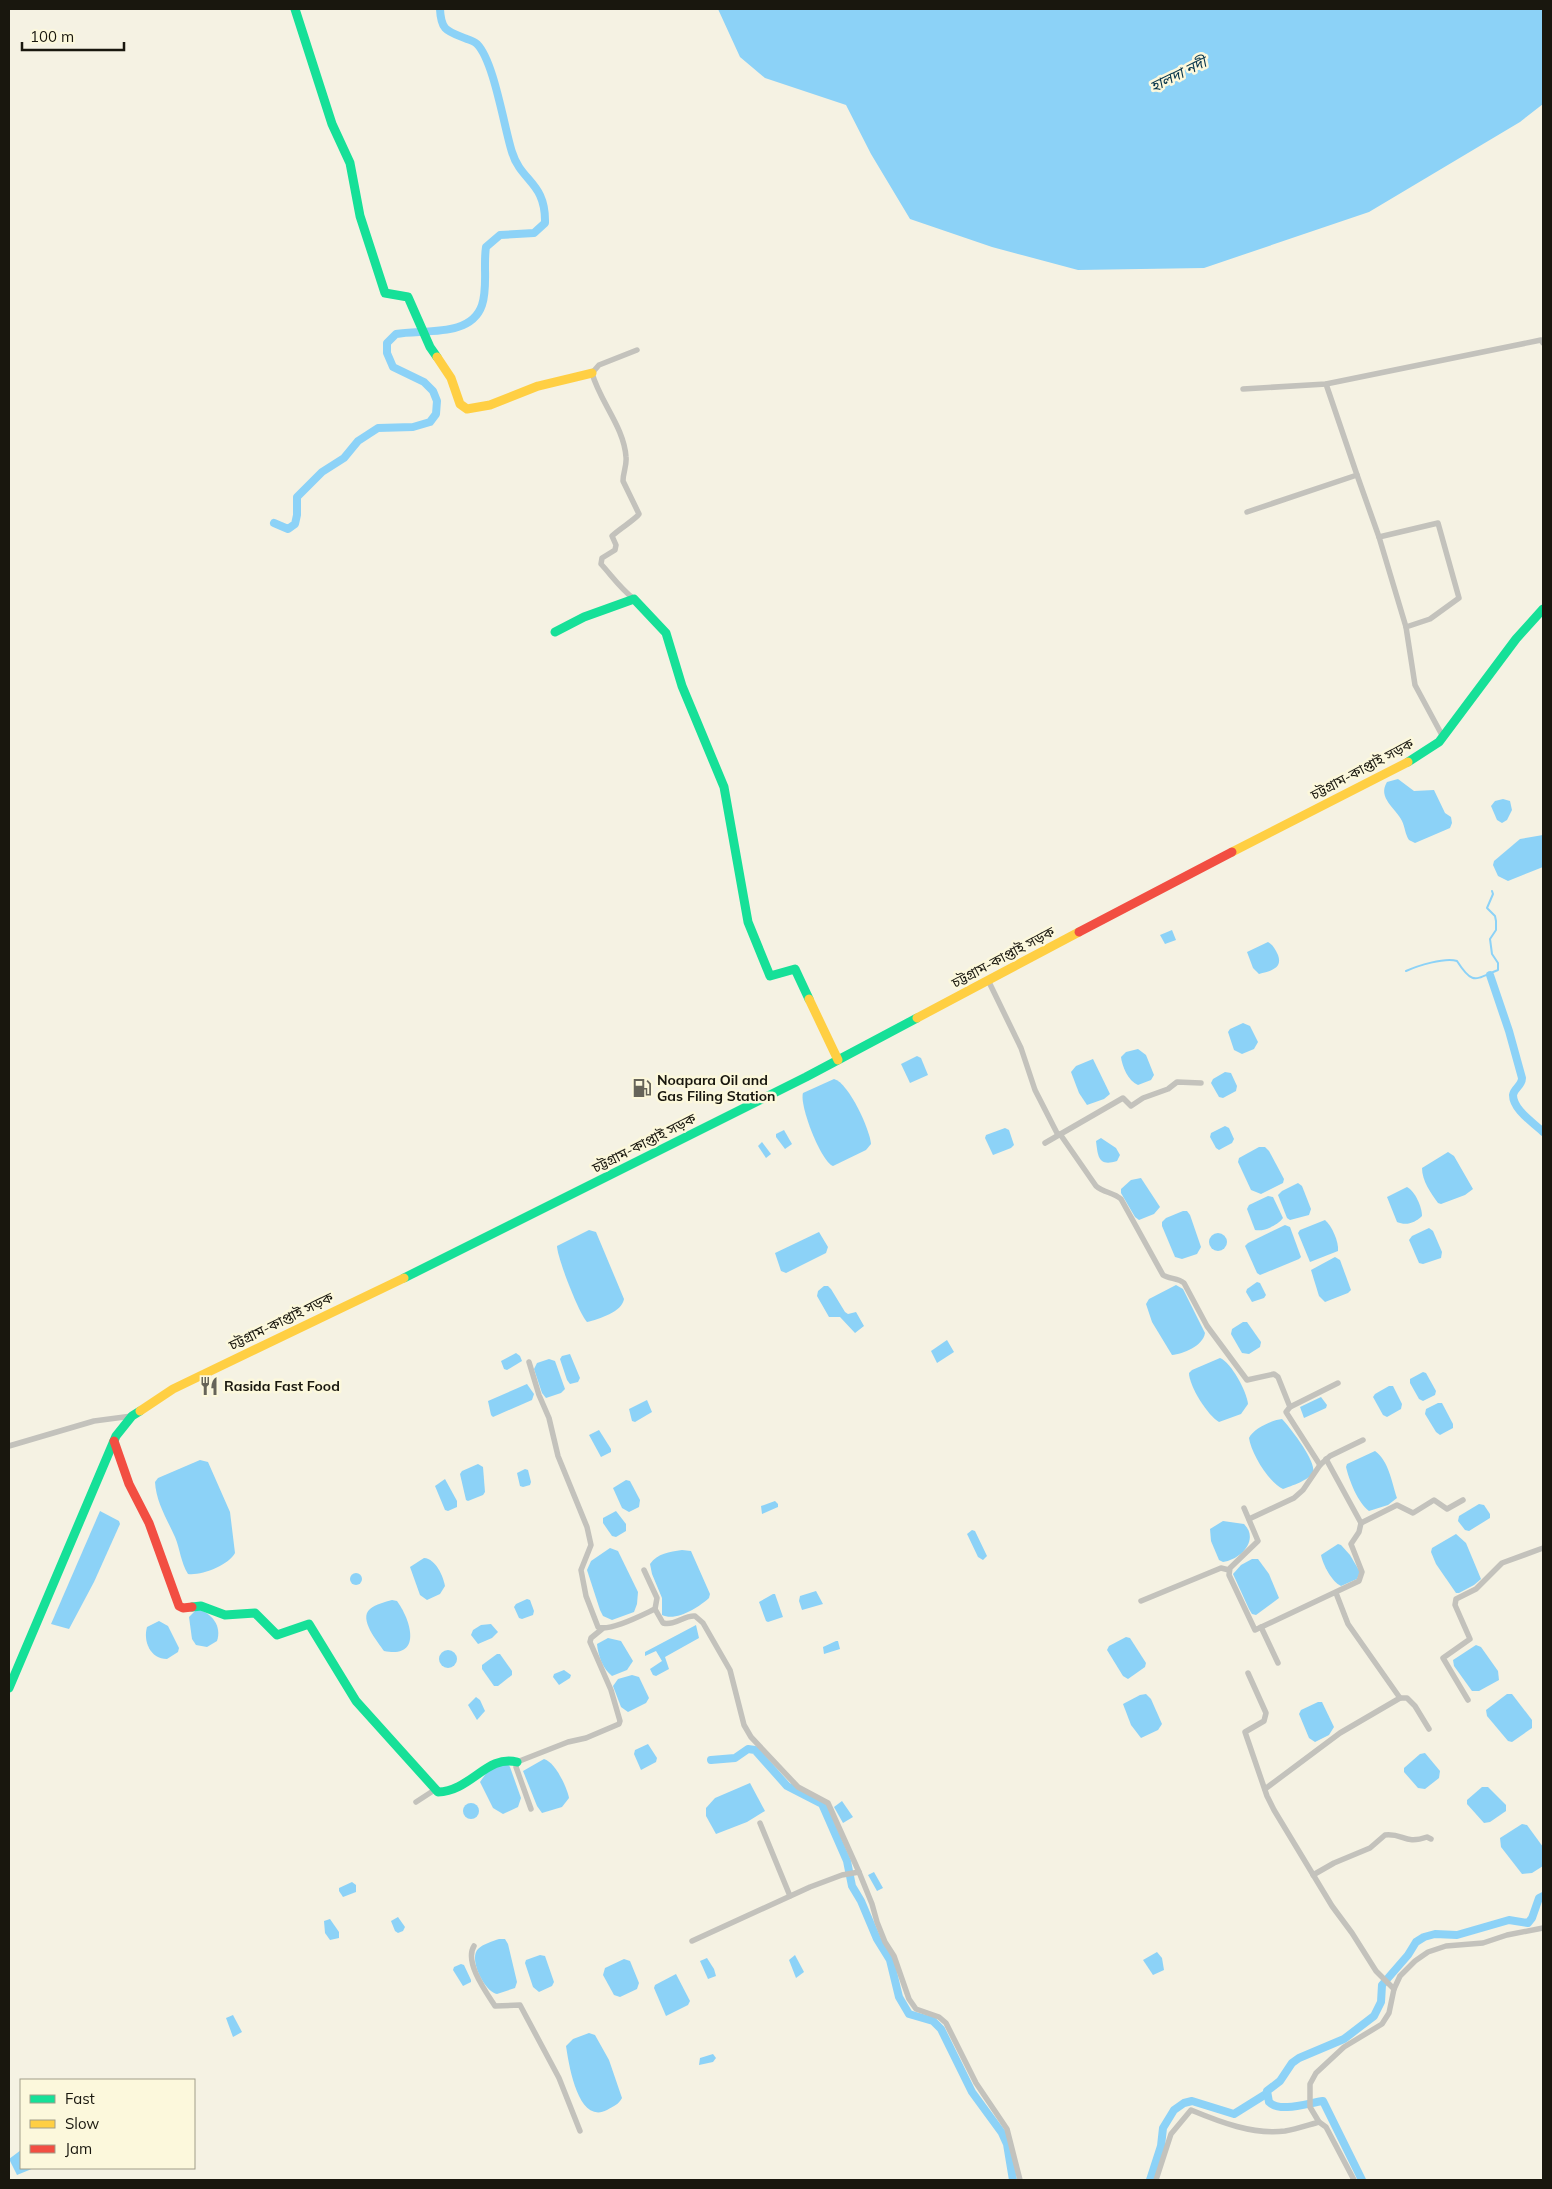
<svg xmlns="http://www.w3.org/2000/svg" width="1552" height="2189" font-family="Mulish,'Noto Sans Bengali',sans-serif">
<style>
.water{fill:#8cd2f7}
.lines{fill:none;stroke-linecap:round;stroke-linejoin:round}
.stream{stroke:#8cd2f7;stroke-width:2}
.canal{stroke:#8cd2f7;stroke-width:8}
.street{stroke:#c3c2bc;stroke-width:5.5}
.fast{stroke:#16e098;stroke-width:9}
.slow{stroke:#ffcf43;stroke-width:9}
.jam{stroke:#f24e42;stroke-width:9}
.labels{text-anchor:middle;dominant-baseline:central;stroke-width:5;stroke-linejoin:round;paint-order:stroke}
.street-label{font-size:14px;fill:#19170e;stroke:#fcf8dc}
.poi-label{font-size:14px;font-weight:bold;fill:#19170e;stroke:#fcf8dc;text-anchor:start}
.water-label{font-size:15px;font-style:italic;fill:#07354c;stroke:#fcf8dc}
</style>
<rect width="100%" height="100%" fill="#f5f2e3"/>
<!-- water -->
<g class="water">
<polygon points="718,9 1543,9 1543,104 1520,122 1369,212 1204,268 1078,270 992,247 910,219 871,154 846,105 765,78 740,57"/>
<path d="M1398 779 1414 791 1434 790 1445 813 1451 817 1452 823 1450 828 1415 843 1409 840C1405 834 1405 827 1402 821 1396 808 1377 798 1387 782Z"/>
<polygon points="1503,799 1510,801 1512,810 1507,820 1502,823 1497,820 1491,806 1495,801"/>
<polygon points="1543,835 1543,867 1508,881 1498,876 1493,865 1494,861 1520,839"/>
<polygon points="1172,930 1176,940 1165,944 1160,935"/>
<path d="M1268 942C1273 945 1275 949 1278 955 1283 969 1270 971 1259 974L1253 968 1247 952Z"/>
<polygon points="1243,1023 1250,1026 1258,1042 1254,1049 1242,1054 1234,1050 1228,1032 1230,1029"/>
<path d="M1138 1049 1146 1055 1154 1075 1151 1080 1138 1085C1128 1081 1122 1066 1121 1057L1126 1052Z"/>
<polygon points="917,1056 921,1058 928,1075 910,1083 901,1064"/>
<polygon points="1093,1059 1110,1094 1104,1099 1087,1105 1079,1093 1071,1072 1076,1066"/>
<polygon points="1225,1072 1231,1073 1237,1086 1236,1091 1223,1098 1219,1097 1211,1083 1213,1079"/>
<path d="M834 1079C849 1083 870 1130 871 1144L866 1150 833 1166C821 1162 799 1105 803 1093Z"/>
<polygon points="1225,1126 1229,1128 1234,1139 1232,1143 1219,1150 1216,1148 1210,1137 1211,1133"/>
<polygon points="1005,1128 1009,1130 1014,1145 1011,1148 993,1155 985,1138 986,1135"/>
<polygon points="784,1130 792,1144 785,1149 776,1137 776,1134"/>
<path d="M1101 1138 1116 1148 1120 1155 1117 1161C1098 1167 1098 1156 1096 1141Z"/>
<polygon points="762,1142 771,1154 766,1158 758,1146"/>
<polygon points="1259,1147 1265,1147 1269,1151 1284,1179 1283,1183 1261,1194 1251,1190 1238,1162 1239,1158"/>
<path d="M1448 1152 1454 1156 1473 1189 1465 1195 1441 1204 1438 1203C1431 1193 1422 1181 1422 1168Z"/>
<polygon points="1141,1178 1160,1207 1154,1214 1139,1220 1135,1217 1121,1193 1121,1189 1131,1180"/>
<polygon points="1298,1183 1302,1186 1311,1209 1309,1215 1290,1220 1287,1218 1278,1195 1282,1191"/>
<path d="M1407 1187C1415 1191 1422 1207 1422 1216 1415 1223 1406 1226 1397 1222L1387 1197Z"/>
<path d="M1268 1196 1273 1197 1283 1218C1278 1225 1264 1232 1255 1230L1247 1209 1249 1205Z"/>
<polygon points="1183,1211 1187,1211 1190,1215 1201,1247 1197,1254 1182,1259 1175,1257 1162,1226 1162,1222 1166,1218"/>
<path d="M1325 1220C1332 1226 1339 1242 1338 1251L1310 1262 1298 1233 1300 1230Z"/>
<polygon points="1285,1225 1290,1227 1301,1257 1299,1259 1265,1273 1260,1275 1257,1273 1245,1246 1248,1243"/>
<polygon points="1429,1228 1433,1231 1442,1252 1441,1258 1423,1264 1419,1263 1409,1240 1412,1236"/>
<path d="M589 1230 596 1232 624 1299C622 1312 599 1319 587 1322 579 1314 557 1257 557 1246Z"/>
<polygon points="819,1232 828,1247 826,1253 786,1273 781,1271 775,1253"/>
<circle cx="1218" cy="1242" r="9"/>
<polygon points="1335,1257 1340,1260 1351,1290 1348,1293 1325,1302 1319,1296 1311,1270"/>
<polygon points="1257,1282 1260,1283 1266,1295 1264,1298 1252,1302 1246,1292 1247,1289"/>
<path d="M1176 1285 1183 1289 1205 1333C1203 1346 1183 1354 1172 1355L1152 1322 1146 1304 1149 1299Z"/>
<polygon points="824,1286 828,1286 831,1289 845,1312 848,1314 856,1312 864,1326 855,1333 840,1317 829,1317 817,1296 818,1291"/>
<polygon points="1243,1322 1247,1322 1261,1342 1260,1347 1249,1354 1242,1353 1231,1334 1232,1329"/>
<polygon points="947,1340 954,1352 937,1363 931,1351"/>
<polygon points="516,1353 520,1356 522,1361 507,1370 504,1369 501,1361"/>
<polygon points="570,1354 580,1378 578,1382 570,1384 567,1380 560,1359 562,1356"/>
<path d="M1220 1358C1231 1362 1247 1392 1248 1404L1241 1414 1219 1422C1208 1416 1189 1386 1189 1373L1192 1370Z"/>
<polygon points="549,1359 555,1361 565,1389 561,1393 546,1398 542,1393 534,1369 537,1363"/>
<polygon points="1423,1372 1426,1373 1436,1391 1435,1395 1423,1401 1419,1399 1410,1383 1410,1379"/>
<polygon points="527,1384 534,1394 532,1400 493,1417 491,1415 488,1401"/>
<polygon points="1389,1386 1393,1386 1402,1404 1401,1409 1387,1417 1383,1415 1373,1397 1375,1394"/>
<polygon points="1321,1397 1327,1405 1326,1408 1304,1418 1300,1407"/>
<polygon points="647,1400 652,1412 635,1422 632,1421 629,1409"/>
<polygon points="1438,1403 1442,1403 1453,1424 1453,1428 1440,1435 1436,1432 1425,1414 1426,1409"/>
<path d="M1282 1419C1289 1426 1317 1462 1313 1472 1310 1480 1291 1486 1283 1489 1269 1483 1251 1453 1249 1438 1253 1429 1272 1420 1282 1419Z"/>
<polygon points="599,1430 611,1449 611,1452 601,1457 589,1435"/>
<path d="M1375 1451C1389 1461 1392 1483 1397 1498L1388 1505 1369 1511C1358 1503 1349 1480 1346 1467L1347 1464Z"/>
<path d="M200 1460 208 1462 230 1512 235 1553C229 1565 201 1576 188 1574 181 1563 180 1549 175 1537 167 1519 156 1502 155 1482L158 1478Z"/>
<polygon points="478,1464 483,1467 485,1492 483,1495 468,1501 466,1500 460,1474 462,1471"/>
<polygon points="525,1469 528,1470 531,1482 530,1485 523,1487 520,1486 517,1473"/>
<polygon points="445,1479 457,1501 457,1507 448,1511 445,1510 435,1486"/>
<polygon points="626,1480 630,1481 640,1500 639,1507 629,1512 622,1508 613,1488"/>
<polygon points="775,1501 778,1504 778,1507 762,1514 761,1506"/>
<polygon points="1479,1504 1484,1505 1490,1514 1490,1518 1469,1531 1465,1530 1458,1521 1459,1516"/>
<polygon points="100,1511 119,1521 120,1524 94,1582 69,1629 51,1624"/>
<polygon points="616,1511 626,1524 626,1531 616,1537 612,1536 603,1523 603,1518"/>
<path d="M1223 1521 1244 1524C1260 1540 1240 1560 1223 1562L1219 1560 1211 1541 1210 1529Z"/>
<polygon points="972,1530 975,1531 987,1556 983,1560 978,1557 968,1536 967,1534"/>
<polygon points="1456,1534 1466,1543 1481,1579 1474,1585 1459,1593 1456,1593 1436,1564 1431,1552 1432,1548"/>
<path d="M1338 1544 1341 1545 1350 1555 1360 1572 1357 1579 1341 1586C1332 1582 1323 1565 1321 1555Z"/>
<polygon points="610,1548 618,1551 638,1592 637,1604 634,1612 612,1620 603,1616 600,1610 587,1570 591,1561"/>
<path d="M682 1550 691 1551 710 1594 709 1598C699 1607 676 1622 662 1615V1598L652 1574 650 1564C658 1553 669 1552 682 1550Z"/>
<path d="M424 1558C436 1559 443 1576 445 1586L440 1594 427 1600 420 1595 410 1567Z"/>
<polygon points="1252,1559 1258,1559 1269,1574 1279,1598 1256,1615 1252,1614 1249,1609 1233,1574 1241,1565"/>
<circle cx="356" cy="1579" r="6"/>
<polygon points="816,1591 823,1604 802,1610 799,1601 800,1596"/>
<polygon points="773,1594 775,1594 783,1617 768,1622 766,1621 759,1602"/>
<polygon points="527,1599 530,1600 534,1611 533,1615 522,1619 519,1618 514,1607 516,1604"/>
<path d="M392 1600 397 1601C411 1620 423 1659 384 1651 378 1642 358 1619 370 1609 376 1604 385 1602 392 1600Z"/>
<path d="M197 1609C212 1613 222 1626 217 1641L207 1647 196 1645 192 1639 189 1617Z"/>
<path d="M159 1621 168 1626 179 1648 178 1652 167 1659C150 1659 143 1641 147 1627Z"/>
<polygon points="491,1624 498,1632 492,1638 478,1644 471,1635 473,1630 481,1625"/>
<polygon points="696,1625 699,1638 665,1657 669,1669 656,1676 653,1675 650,1669 662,1661 656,1651 645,1656 645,1652"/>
<polygon points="1126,1637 1130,1638 1146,1663 1145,1667 1128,1679 1123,1676 1107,1650 1109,1646"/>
<path d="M608 1638 621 1641 633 1661 627 1670 612 1676C603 1669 598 1656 597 1644Z"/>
<polygon points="836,1641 838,1641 840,1649 824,1654 823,1647"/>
<polygon points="1476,1645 1481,1647 1498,1671 1499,1680 1479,1691 1472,1691 1454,1666 1453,1660"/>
<circle cx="448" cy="1659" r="9"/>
<polygon points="497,1654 500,1654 512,1671 512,1675 498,1686 494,1686 482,1669 482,1665"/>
<polygon points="564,1670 571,1675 570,1678 559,1685 553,1677 554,1674"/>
<polygon points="632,1675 639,1677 649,1698 646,1703 628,1712 621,1707 613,1686 618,1679"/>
<polygon points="1146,1694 1151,1699 1162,1724 1158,1730 1141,1738 1131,1725 1123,1704 1140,1695"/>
<polygon points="1507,1694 1512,1694 1532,1720 1532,1728 1512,1742 1508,1741 1487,1716 1486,1710"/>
<polygon points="476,1697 480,1700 485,1711 477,1720 468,1705"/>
<polygon points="1318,1702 1322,1702 1334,1727 1329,1735 1315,1742 1309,1738 1299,1714 1301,1710"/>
<polygon points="648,1744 657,1758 656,1762 641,1770 634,1754 635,1750"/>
<polygon points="1425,1753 1440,1771 1439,1778 1425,1789 1418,1788 1404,1772 1404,1768 1420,1754"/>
<path d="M544 1759C555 1762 567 1787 569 1798L562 1807 542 1813 537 1806 523 1771Z"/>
<polygon points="503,1764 508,1764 510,1767 521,1798 518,1807 503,1814 493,1808 480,1782 487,1772"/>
<polygon points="750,1783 765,1811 747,1822 716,1834 706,1816 706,1808 715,1798"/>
<polygon points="1482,1787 1488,1787 1506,1805 1506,1811 1490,1822 1484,1823 1467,1804 1467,1800"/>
<polygon points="842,1801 853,1817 843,1823 834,1807"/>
<circle cx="471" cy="1811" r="8"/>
<polygon points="1522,1824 1527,1825 1543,1847 1543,1866 1532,1873 1522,1874 1501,1847 1500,1838"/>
<polygon points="874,1872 883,1888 877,1891 868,1875"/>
<polygon points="352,1882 356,1885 356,1892 343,1897 339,1891 339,1888"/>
<polygon points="398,1917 405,1927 403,1931 398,1933 395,1931 391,1921"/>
<polygon points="330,1919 339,1932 339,1938 330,1940 325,1933 324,1921"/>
<path d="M499 1939H505L508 1944 517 1982 515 1988 497 1994C485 1992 468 1959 478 1949 483 1944 493 1941 499 1939Z"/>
<polygon points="1157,1952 1162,1958 1164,1970 1153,1975 1143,1960"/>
<polygon points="540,1955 545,1956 554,1982 552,1986 539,1992 533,1987 525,1963 526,1960"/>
<polygon points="795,1955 804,1972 796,1978 789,1960"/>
<polygon points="707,1958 714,1969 716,1976 708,1979 700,1961"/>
<polygon points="624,1959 630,1961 639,1983 637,1989 620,1997 614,1995 603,1975 605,1968"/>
<polygon points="461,1964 464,1965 471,1980 471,1982 463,1986 453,1970 454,1967"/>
<polygon points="676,1974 690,2001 688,2005 666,2016 654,1988 655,1985"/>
<polygon points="233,2015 242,2032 233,2037 226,2018"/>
<path d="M589 2033 595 2035 609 2060 622 2098C619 2104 614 2106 607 2110 578 2125 569 2065 566 2046L573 2039Z"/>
<polygon points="713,2054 716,2058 713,2062 699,2065 700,2058"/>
<polygon points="21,2150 21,2168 34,2168 17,2175 9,2159"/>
</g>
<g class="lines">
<!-- stream -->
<path class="stream" d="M1406 971C1417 966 1445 957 1457 961 1473 986 1475 979 1498 970V963L1492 954 1490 939 1496 930V921L1495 916 1487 908 1493 894 1492 891"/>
<!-- canal -->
<g class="canal">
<path d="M274 523 288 529 295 524 297 515V497L322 472 344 458 358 441 378 428 413 427 430 422 436 414 437 401 433 391 424 382 393 367 387 353V343L396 334C423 329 471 338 482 305 488 287 483 266 486 247L500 235 534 233 545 223C546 182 521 182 512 152 504 127 494 61 477 44 475 42 470 40 467 39 447 31 441 31 440 9"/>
<path d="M1490 975 1509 1031 1522 1078C1522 1086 1514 1088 1513 1095 1513 1110 1534 1123 1543 1132"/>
<polyline points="711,1760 735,1758 748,1749 755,1750 787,1786 822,1804 847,1861 852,1886 861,1901 877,1939 890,1960 899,1997 909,2014 933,2021 941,2029 972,2092 1002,2133 1007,2144 1013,2180"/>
<polyline points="1150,2180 1161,2146 1163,2128 1174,2110 1184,2103 1192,2101 1234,2114 1266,2094"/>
<path d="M1362 2180 1323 2101C1308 2103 1280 2113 1269 2102L1267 2091 1280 2081 1292 2063 1299 2058 1344 2039 1374 2016 1381 2002 1382 1985 1408 1955 1416 1942 1424 1937 1435 1934 1457 1935 1509 1920 1528 1923 1532 1918 1539 1898 1543 1896"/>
</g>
<!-- street -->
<g class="street">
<polyline points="1243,389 1326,384 1541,340 1543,343"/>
<polyline points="1357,475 1379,537 1438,523 1459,598 1430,619 1406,627 1415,685 1443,737"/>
<polyline points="1247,512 1357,475 1326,384"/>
<polyline points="1379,537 1406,627"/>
<path d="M634 599C620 588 612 576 601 564L602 558 615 550 616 545 612 536C619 529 636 519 639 514L623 481C623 472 627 466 626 457 624 427 600 402 592 373L599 365 637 350"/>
<polyline points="988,980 1021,1048 1035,1090 1058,1135"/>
<path d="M1060 1134 1096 1186C1104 1193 1113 1192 1121 1199L1163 1275C1169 1279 1178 1278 1184 1283L1207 1326 1247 1380 1274 1374 1278 1377 1290 1407"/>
<polyline points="1045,1143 1123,1098 1131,1106 1143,1098 1168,1089 1177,1082 1201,1083"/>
<path d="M529 1362 539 1395 549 1418 558 1456 587 1527 591 1545 581 1570 586 1596 598 1627C610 1632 642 1615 655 1609"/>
<polyline points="9,1446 94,1421 132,1416"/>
<polyline points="1320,1465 1286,1412 1290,1407 1338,1383"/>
<polyline points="1244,1508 1258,1541 1230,1568 1229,1575 1255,1630 1359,1581 1362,1572 1351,1544 1359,1532 1361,1523 1326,1459"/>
<polyline points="1249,1519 1294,1498 1303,1490 1320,1465 1330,1456 1363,1440"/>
<polyline points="1361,1523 1397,1505 1413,1513 1434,1500 1447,1509 1463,1500"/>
<path d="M644 1570 657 1598 655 1609 663 1623C675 1626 684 1615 695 1616L703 1623 730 1670 744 1725 751 1737 798 1787 828 1803 859 1872"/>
<polyline points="1336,1593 1348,1624 1400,1698 1407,1698 1415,1706 1429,1729"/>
<polyline points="1141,1601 1221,1568 1229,1570"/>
<polyline points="1261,1627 1278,1663"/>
<polyline points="1248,1673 1266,1713 1264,1721 1245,1732 1267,1796 1274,1810 1332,1906 1352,1933 1376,1971 1394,1989"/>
<polyline points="1468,1700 1443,1658 1470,1639 1455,1605 1456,1599 1476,1589 1502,1563 1543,1548"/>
<polyline points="1265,1789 1340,1733 1400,1698"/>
<polyline points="416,1802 436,1789"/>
<polyline points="531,1809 516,1767 517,1762 568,1742 586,1738 619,1724 620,1721 611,1690 590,1642 591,1638 602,1629"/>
<polyline points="760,1823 790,1896"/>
<path d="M1313 1875 1334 1863 1370 1848 1385 1835C1404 1833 1404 1845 1427 1837L1431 1839"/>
<polyline points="692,1941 810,1887 842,1875 859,1872 872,1904 877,1922 885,1942 894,1956 909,1999 916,2009 939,2017 946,2023 976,2083 1007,2129 1020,2180"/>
<path d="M474 1946C464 1962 486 1992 495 2006L520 2005 559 2078 580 2131"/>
<polyline points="1319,2122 1326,2127 1354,2180"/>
<path d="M1156 2180 1171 2134 1191 2110C1220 2122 1253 2135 1285 2131 1296 2129 1308 2125 1319 2122L1310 2107V2084L1316 2073 1344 2047 1382 2024 1389 2013 1394 1989 1400 1976 1415 1961 1428 1952 1446 1946 1483 1943 1507 1935 1543 1928"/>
</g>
<!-- fast -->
<g class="fast">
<polyline points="295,9 332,124 350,163 360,216 385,293 408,297 430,347 437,357"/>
<polyline points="555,632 584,617 634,599 666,633 682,686 724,787 748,922 770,976 795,969 809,999"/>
<polyline points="1408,762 1439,742 1516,639 1543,609"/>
<polyline points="404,1278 806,1077 917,1018"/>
<path d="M192 1607 201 1606 225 1615 255 1613 277 1635 309 1624 356 1701 438 1792C471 1791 487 1754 517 1762"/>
<polyline points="9,1688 116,1436 132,1416 140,1411"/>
</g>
<!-- slow -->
<g class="slow">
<polyline points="437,357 451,378 460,404 467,409 490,405 538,386 592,373"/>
<polyline points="1232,852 1408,762"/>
<polyline points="809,999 838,1060"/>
<polyline points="917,1018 1079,932"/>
<polyline points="140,1411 173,1389 404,1278"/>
</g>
<!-- jam -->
<g class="jam">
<polyline points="1079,932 1232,852"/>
<polyline points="114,1441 129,1484 149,1523 179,1606 183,1608 192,1607"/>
</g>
</g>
<!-- icons -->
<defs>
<g id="fuel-bare" transform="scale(1.5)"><path d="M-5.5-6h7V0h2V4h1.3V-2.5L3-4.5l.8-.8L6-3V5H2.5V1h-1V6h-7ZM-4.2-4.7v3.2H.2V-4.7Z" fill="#666459" stroke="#fcf8dc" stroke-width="2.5" paint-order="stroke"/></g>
<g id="restaurant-bare" transform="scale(1.5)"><path d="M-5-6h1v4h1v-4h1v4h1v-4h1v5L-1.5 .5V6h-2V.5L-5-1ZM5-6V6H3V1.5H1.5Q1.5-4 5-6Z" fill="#666459" stroke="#fcf8dc" stroke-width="2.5" paint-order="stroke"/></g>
</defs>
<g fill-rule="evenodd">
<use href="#fuel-bare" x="642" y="1088"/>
<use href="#restaurant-bare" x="209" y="1386"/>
</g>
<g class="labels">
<!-- street labels -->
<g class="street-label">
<text transform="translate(1362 769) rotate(-28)">চট্টগ্রাম-কাপ্তাই সড়ক</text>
<text transform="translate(1003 957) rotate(-28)">চট্টগ্রাম-কাপ্তাই সড়ক</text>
<text transform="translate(644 1143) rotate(-27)">চট্টগ্রাম-কাপ্তাই সড়ক</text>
<text transform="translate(281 1321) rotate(-26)">চট্টগ্রাম-কাপ্তাই সড়ক</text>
</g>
<!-- poi labels -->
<g class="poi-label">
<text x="657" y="1080">Noapara Oil and<tspan x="657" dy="16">Gas Filing Station</tspan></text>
<text x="224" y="1386">Rasida Fast Food</text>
</g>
<!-- water labels -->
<g class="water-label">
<text transform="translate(1178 74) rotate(-26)">হালদা নদী</text>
</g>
</g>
<!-- border -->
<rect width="1552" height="2189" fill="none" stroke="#19170e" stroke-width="20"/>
<!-- legend -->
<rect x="20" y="2079" width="175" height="90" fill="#fcf8dc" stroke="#a19e8a"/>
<rect x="30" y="2095" width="25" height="8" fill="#16e098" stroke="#a19e8a"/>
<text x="65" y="2104" font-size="15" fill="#19170e">Fast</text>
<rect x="30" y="2120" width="25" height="8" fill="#ffcf43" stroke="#a19e8a"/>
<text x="65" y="2129" font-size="15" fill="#19170e">Slow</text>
<rect x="30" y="2145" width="25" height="8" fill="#f24e42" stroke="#a19e8a"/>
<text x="65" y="2154" font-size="15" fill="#19170e">Jam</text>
<!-- scale -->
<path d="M22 42v8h102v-8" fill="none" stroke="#19170e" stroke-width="2.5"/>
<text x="30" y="42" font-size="15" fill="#19170e" stroke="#fcf8dc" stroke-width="4" paint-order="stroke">100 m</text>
</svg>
